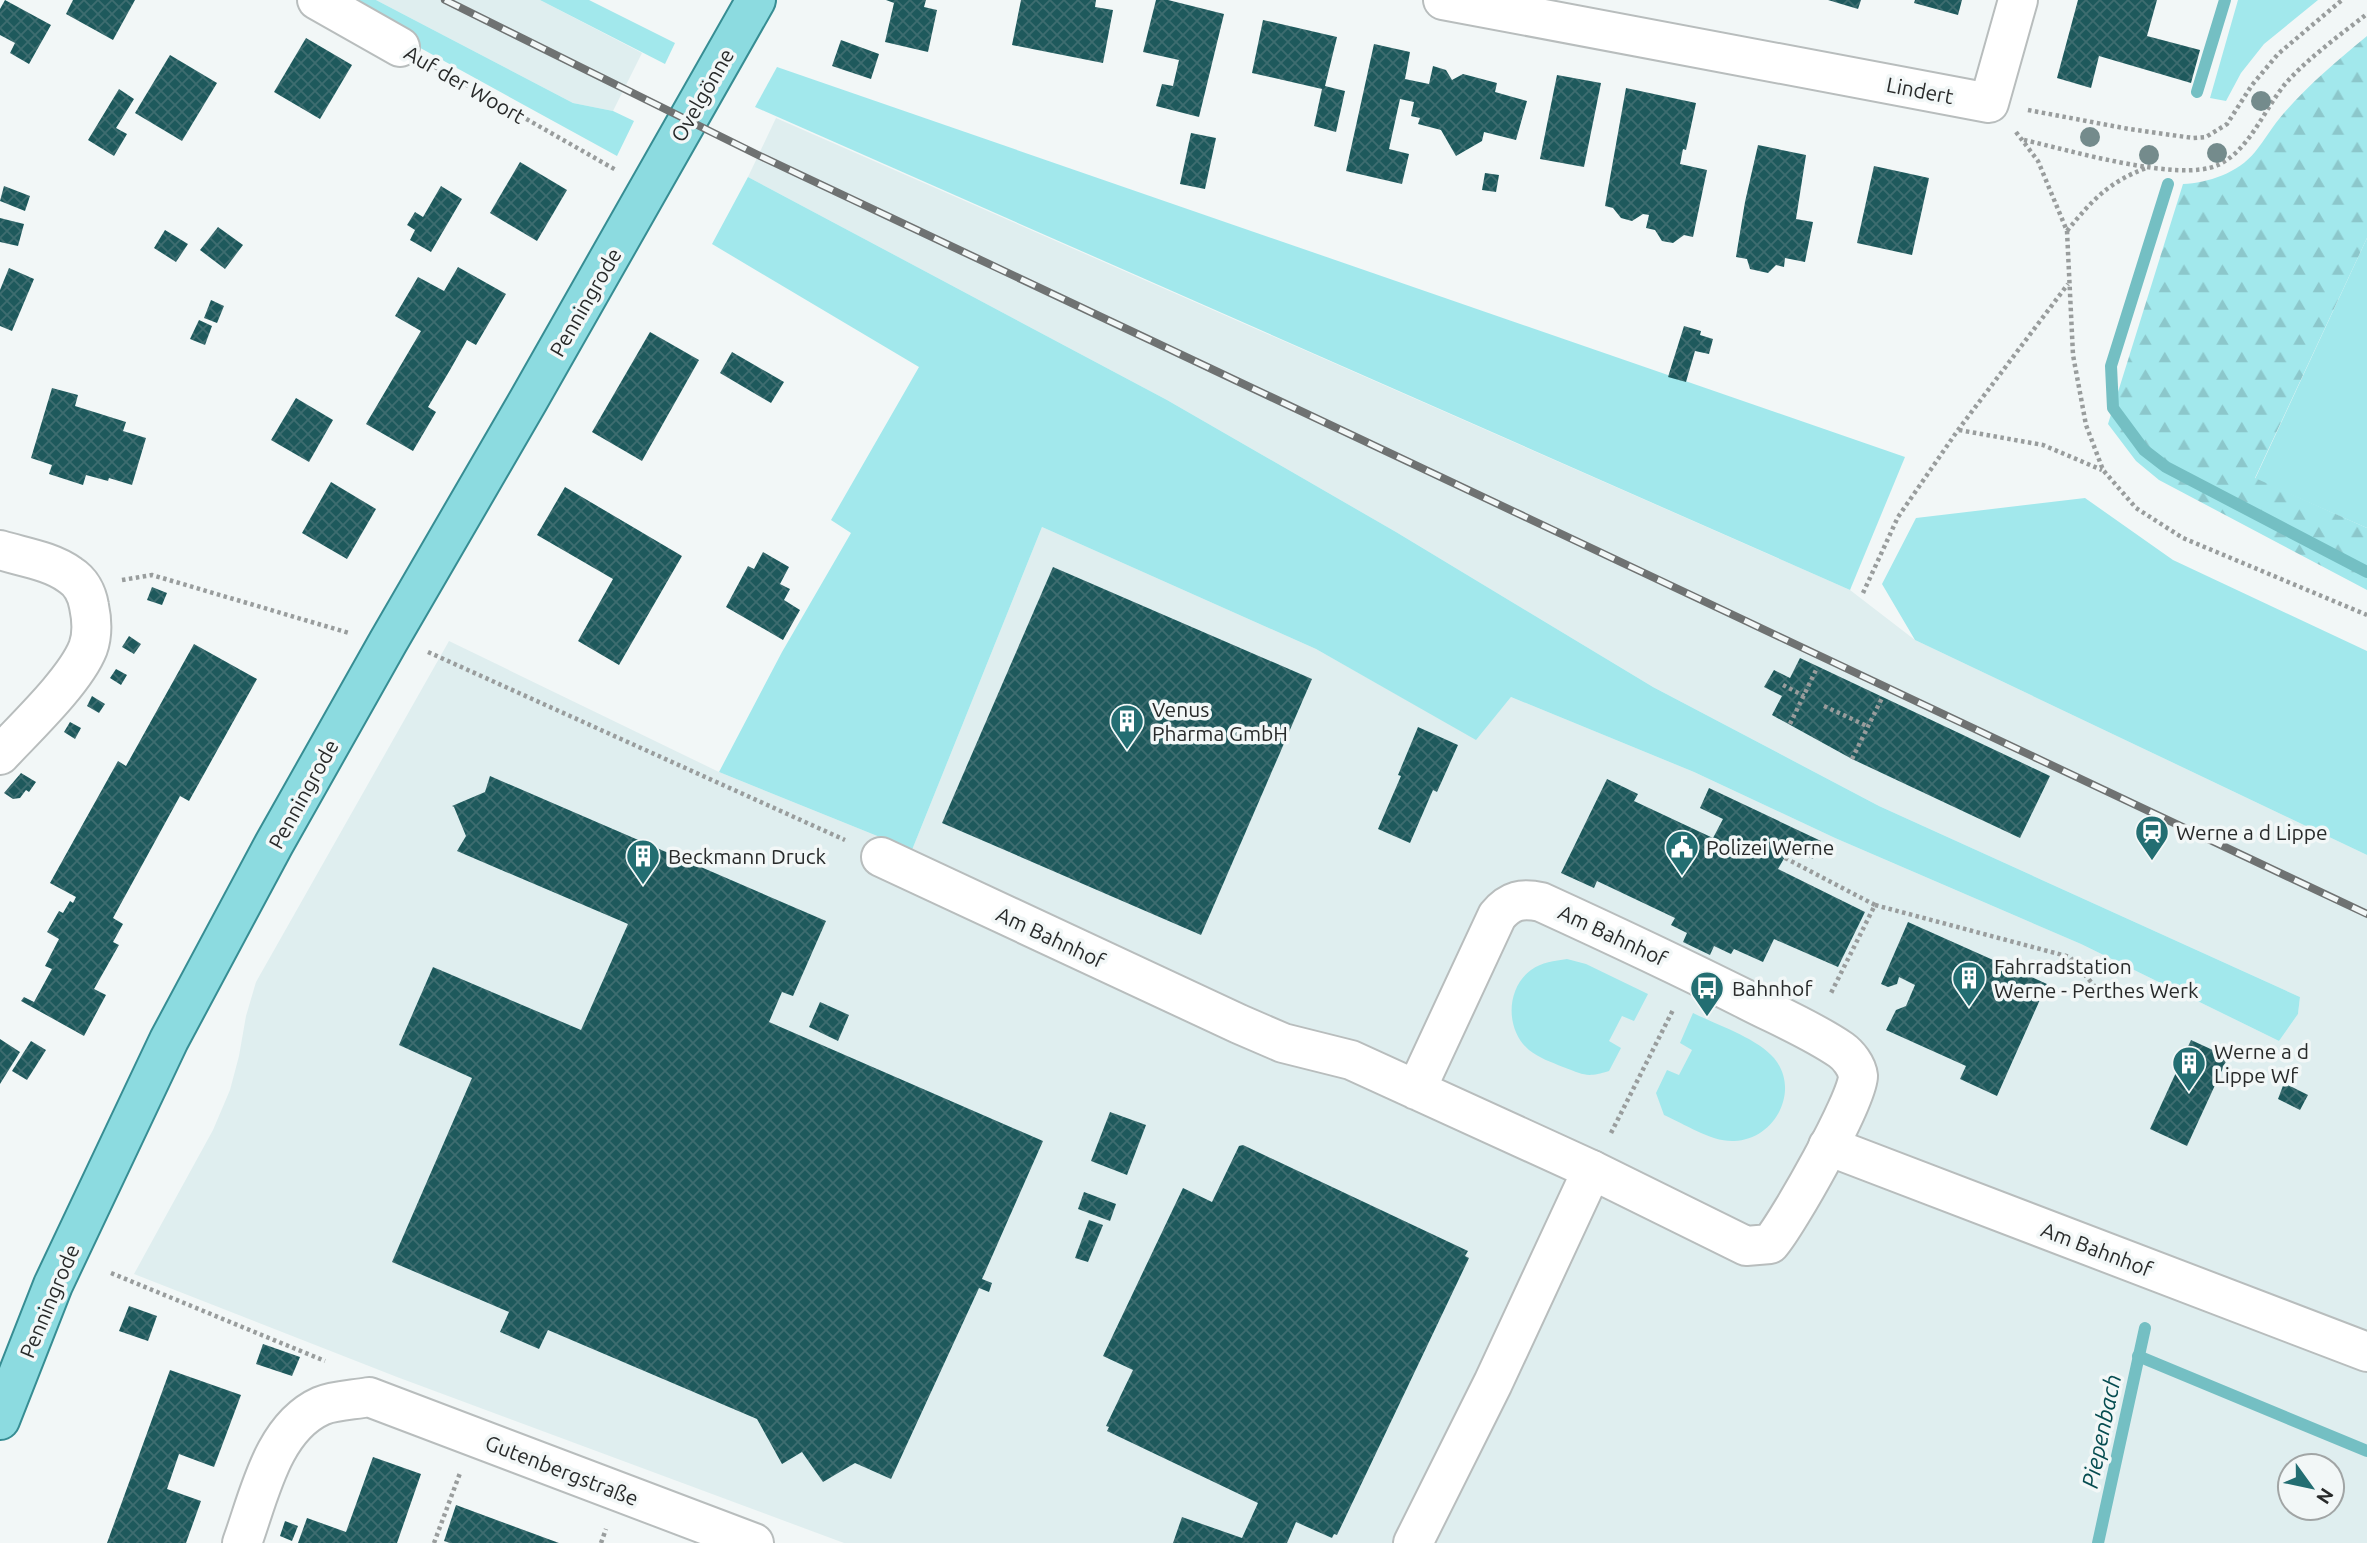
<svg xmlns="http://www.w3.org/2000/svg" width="2367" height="1543" font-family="Ubuntu,sans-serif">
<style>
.built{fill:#dfeeef;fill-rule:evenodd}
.grass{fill:#a2e8ec}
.forest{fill:url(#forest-firs)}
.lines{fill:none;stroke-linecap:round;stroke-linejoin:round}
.stream{stroke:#74bfc3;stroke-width:12}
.building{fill:url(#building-cross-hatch)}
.minor-casing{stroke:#b8bdbd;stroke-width:42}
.major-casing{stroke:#378d93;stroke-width:42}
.path{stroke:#999d9d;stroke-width:4.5;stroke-dasharray:3.5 3.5;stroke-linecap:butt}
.minor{stroke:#fff;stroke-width:38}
.major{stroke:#8cdbe0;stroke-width:38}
.rail-casing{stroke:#6f7272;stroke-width:8}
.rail{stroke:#f2f7f7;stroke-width:5;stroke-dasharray:16;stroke-linecap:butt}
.tree{fill:#748b8c}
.labels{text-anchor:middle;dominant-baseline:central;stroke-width:7;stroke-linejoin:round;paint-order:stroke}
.street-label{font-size:21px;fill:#282a2a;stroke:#f2f7f7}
.poi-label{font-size:21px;fill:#282a2a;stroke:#f2f7f7;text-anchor:start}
.water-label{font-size:23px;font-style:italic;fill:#054c50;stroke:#f2f7f7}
</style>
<defs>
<pattern id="forest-firs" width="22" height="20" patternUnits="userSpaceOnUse" patternTransform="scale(1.75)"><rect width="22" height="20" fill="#a2e8ec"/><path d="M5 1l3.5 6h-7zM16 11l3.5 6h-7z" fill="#8cc7cb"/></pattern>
<pattern id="building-cross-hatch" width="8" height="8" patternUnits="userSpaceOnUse" patternTransform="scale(1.75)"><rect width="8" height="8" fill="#1e595c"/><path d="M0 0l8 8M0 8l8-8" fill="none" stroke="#3e6d70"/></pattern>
</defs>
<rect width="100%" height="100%" fill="#f2f7f7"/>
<!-- built -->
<g class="built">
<polygon points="376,0 540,0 642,53 613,111 573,103"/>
<path d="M776 118 1850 590 1915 640 2367 855V1543H844L397 1377 134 1274 213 1130 230 1090 239 1056 246 1016 256 982 449 641 719 772 912 850 1042 527 1316 649 1476 739 1511 697 1694 772 1835 838 2081 944 2279 1041 2298 1014 2300 997 1879 806 1653 687 1396 532 1167 400 748 177ZM2290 1466H2332V1508H2290Z"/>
</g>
<!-- grass -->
<g class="grass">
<polygon points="333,0 376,0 573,103 613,111 634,121 617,156"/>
<polygon points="540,0 589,0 675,43 665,64"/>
<polygon points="2238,0 2318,0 2264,44 2241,73 2226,101 2210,98"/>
<polygon points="777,67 1905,457 1850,590 755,107"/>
<polygon points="748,177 1167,400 1396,532 1653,687 1879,806 2300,997 2298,1014 2279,1041 2081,944 1835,838 1694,772 1511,697 1476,740 1316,649 1042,527 912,850 719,772 782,652 851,533 831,520 919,367 712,244"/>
<polygon points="2367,238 2367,528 2255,479"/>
<polygon points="2085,498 2173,560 2367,651 2367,855 1915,640 1882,584 1916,518"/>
<path d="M1567 959 1586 964 1648 994 1634 1021 1622 1016 1609 1041 1621 1048 1609 1071C1586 1078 1585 1075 1563 1067 1551 1062 1539 1058 1529 1050 1505 1030 1506 988 1531 970 1542 962 1554 961 1567 959Z"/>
<path d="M1693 1013C1717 1025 1757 1038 1774 1058 1801 1090 1775 1140 1734 1141 1711 1142 1685 1124 1664 1115L1656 1093 1667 1070 1679 1075 1692 1050 1680 1043Z"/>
</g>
<!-- forest -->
<path class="forest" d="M2367 36V238L2255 478 2367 528V590L2159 480 2136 461 2108 424 2183 184C2208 183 2238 173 2255 152 2265 140 2273 125 2284 113 2308 85 2338 60 2367 36Z"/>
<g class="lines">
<!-- stream -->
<g class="stream">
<polyline points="2197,92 2225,0"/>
<polyline points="2168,184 2111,366 2113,408 2144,450 2166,467 2367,572"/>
<polyline points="2138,1356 2367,1451"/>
<polyline points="2098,1543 2145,1328"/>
</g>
</g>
<!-- building -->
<g class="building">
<polygon points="5,0 51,25 29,64 10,53 15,43 0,35 0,9"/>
<polygon points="73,0 135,0 113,40 66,14"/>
<polygon points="886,0 926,0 924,7 937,10 928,52 885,42 894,3"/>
<polygon points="1021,0 1096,0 1095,7 1113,10 1103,63 1012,45"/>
<polygon points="1156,0 1168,0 1224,14 1199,117 1156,106 1162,84 1173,86 1179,60 1143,52"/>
<polygon points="1828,0 1861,0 1858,9"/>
<polygon points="1915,0 1962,0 1958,15 1914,3"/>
<polygon points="2078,0 2157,0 2147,36 2200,50 2191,83 2099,56 2091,88 2057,78"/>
<polygon points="1263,20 1337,37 1325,86 1345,91 1336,132 1314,126 1322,89 1252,73"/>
<polygon points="306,38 352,65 320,119 274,92"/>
<polygon points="841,40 879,54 871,79 832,66"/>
<polygon points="1374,44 1410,52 1405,79 1429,84 1433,66 1446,70 1452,80 1463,74 1497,83 1495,92 1527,101 1516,140 1484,132 1482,141 1456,156 1441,130 1418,124 1420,118 1411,116 1414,102 1400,99 1389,149 1409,154 1402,184 1346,171"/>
<polygon points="170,55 217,83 182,141 135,113"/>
<polygon points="1557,75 1601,83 1584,167 1540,159"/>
<polygon points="1626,88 1696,103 1686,150 1683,149 1680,164 1707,170 1693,237 1684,235 1673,243 1662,241 1655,230 1646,228 1649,215 1643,214 1632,221 1621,218 1613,208 1605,206"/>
<polygon points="119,89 134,99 116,128 127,134 114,156 88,140"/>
<polygon points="1191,133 1216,138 1205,189 1180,184"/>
<polygon points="1758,145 1806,155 1796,219 1813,222 1805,262 1785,258 1784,267 1776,265 1768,273 1750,269 1747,259 1736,257 1745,202"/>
<polygon points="520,162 567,190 537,241 490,213"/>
<polygon points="1874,166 1929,178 1912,255 1857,243"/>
<polygon points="1485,173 1499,175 1496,192 1482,190"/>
<polygon points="4,186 30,196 25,211 0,201"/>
<polygon points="441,186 462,199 431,252 410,240 415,230 407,225 415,212 423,217"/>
<polygon points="0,218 24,224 18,246 0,242"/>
<polygon points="218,227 243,245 225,269 200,250"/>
<polygon points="165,230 188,244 176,262 154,248"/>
<polygon points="458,267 506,294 476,345 467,340 450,370 428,407 436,412 413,451 366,424 421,331 395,316 418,277 444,291"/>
<polygon points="9,268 34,279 12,331 0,326 0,290"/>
<polygon points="211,300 224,306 217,323 204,318"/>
<polygon points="199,320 212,326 205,345 190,339"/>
<polygon points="1684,326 1701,331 1700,335 1713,339 1709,354 1695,351 1686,382 1668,377"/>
<polygon points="650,332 699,360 642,461 592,432"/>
<polygon points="732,352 784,382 771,403 720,373"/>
<polygon points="52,388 78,395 75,406 126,422 123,431 146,438 132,485 109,478 108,481 86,475 83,485 49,474 52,465 31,458"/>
<polygon points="296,398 333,420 309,462 271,440"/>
<polygon points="331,482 376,509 347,559 302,533"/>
<polygon points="565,487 682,556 619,665 578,641 613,579 537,535"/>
<polygon points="763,552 789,567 780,584 790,589 784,600 800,610 783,640 726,607 748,566 754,569"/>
<polygon points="1053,567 1312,679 1201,935 942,823"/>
<polygon points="152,587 167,593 162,605 147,600"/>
<polygon points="129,636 141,644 134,654 122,647"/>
<polygon points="194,644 257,679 189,801 180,796 113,918 123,924 113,942 119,945 94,989 106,995 84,1036 21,1001 24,997 34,1002 52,969 45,966 59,939 47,932 59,911 63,913 70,901 73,903 76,897 50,883 118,761 126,766"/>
<polygon points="1800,658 2050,776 2020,838 1852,759 1772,715 1782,696 1764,687 1774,670 1790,678"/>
<polygon points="116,669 127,675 121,685 110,678"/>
<polygon points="92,696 105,704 99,713 87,706"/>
<polygon points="70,722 81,728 75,739 64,732"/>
<polygon points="1418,727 1458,745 1437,792 1433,790 1410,843 1378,829 1401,776 1398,775"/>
<polygon points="21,773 36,782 29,792 26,790 20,798 13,799 4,793"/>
<polygon points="490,776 826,921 793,996 782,992 769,1022 1043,1141 982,1279 992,1283 989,1292 979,1288 891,1479 855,1463 823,1482 802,1452 782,1464 757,1419 548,1330 539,1349 500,1332 509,1312 392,1262 472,1078 399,1045 433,967 581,1030 628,924 457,851 466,836 454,807 452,806 485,792"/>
<polygon points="1607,779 1638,794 1634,801 1713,838 1723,819 1700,808 1709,788 1821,841 1813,859 1790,848 1778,869 1865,912 1838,967 1774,939 1763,962 1734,949 1731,954 1714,946 1710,955 1683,942 1687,933 1671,925 1675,918 1597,881 1594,888 1561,873"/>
<polygon points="1908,922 2047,984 1997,1096 1960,1079 1966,1066 1886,1030 1896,1010 1906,1006 1915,985 1899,977 1897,984 1888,987 1881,984"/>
<polygon points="820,1002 849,1015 838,1041 809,1027"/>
<polygon points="0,1039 20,1052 0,1084"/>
<polygon points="2191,1040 2228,1057 2187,1146 2150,1129"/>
<polygon points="31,1041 46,1050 27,1080 12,1071"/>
<polygon points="2284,1083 2308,1095 2300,1110 2278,1099"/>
<polygon points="1110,1112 1146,1125 1127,1175 1091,1161"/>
<polygon points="1243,1145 1468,1251 1465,1256 1469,1258 1337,1535 1334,1534 1332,1538 1296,1522 1287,1543 1173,1543 1182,1517 1242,1538 1258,1503 1107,1431 1109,1427 1106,1426 1133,1370 1103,1356 1183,1188 1212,1202 1239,1146"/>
<polygon points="1084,1192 1116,1204 1110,1221 1078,1209"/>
<polygon points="1089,1220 1103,1225 1088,1262 1075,1258"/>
<polygon points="129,1306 157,1316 148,1341 119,1331"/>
<polygon points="263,1344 300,1357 292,1376 256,1364"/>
<polygon points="170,1370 241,1395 214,1467 179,1454 167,1489 201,1501 186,1543 107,1543"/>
<polygon points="373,1457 421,1474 397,1543 298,1543 307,1518 346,1532"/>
<polygon points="456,1505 559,1543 450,1543 444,1541"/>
<polygon points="285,1521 298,1526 292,1541 280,1536"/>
</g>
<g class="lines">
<!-- minor casing -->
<g class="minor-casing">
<g id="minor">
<polyline points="317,0 400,47"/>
<polyline points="1443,0 1989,103 2018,0"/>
<path d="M0 550C23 557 51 561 70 575 81 582 87 594 89 606 92 620 93 634 88 648 75 681 25 728 0 755"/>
<path d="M881 857 1239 1024 1283 1043 1351 1060 1592 1170 1746 1246 1770 1244C1787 1225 1859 1098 1858 1076 1857 1066 1848 1055 1841 1050 1812 1030 1778 1016 1747 1000 1679 966 1611 934 1541 902 1522 898 1510 900 1497 916L1416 1090"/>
<polyline points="1828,1146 2367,1352"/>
<path d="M242 1543C259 1497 272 1428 321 1406 335 1400 354 1400 369 1397L754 1543"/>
<polyline points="1413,1543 1493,1383 1592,1170"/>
</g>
</g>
<!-- major casing -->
<g class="major-casing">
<polyline id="major" points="0,1420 53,1285 169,1040 274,844 388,642 528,401 756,0"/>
</g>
<!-- path -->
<g class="path">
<polyline points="435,67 616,170"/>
<polyline points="2028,110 2129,129 2193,138 2206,137 2227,124 2252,85 2278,54 2342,0"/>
<polyline points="2016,132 2038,161 2067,231 2073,355 2086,425 2103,470 2136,508 2183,538 2367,615"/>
<path d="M2024 140C2069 150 2179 183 2218 165 2250 150 2264 109 2286 83 2307 59 2341 34 2367 14"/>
<path d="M2067 231C2092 200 2109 182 2146 168"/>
<polyline points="1959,430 2043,445 2102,470"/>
<polyline points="122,580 152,575 349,633"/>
<polyline points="1863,593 1898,517 1958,430 2068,284"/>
<polyline points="428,652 845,840"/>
<polyline points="1783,685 1804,696"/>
<polyline points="1824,706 1867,726"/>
<polyline points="1790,724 1817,668"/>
<polyline points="1852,759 1882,698"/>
<polyline points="1785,858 1875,905 1830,995"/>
<polyline points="1875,905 2070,957 2096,988"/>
<polyline points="1611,1133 1673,1010"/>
<polyline points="111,1273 325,1361"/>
<polyline points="434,1543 460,1473"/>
<polyline points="601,1543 606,1529"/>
</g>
<!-- minor -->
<use href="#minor" class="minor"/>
<!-- major -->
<use href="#major" class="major"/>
<!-- rail casing -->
<g class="rail-casing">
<polyline id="rail" points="445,0 758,155 2367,914"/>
</g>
<!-- rail -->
<use href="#rail" class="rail"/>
</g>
<!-- trees -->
<g class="tree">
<circle cx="2261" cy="101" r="10"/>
<circle cx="2090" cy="137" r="10"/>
<circle cx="2217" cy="153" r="10"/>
<circle cx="2149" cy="155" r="10"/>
</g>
<!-- icons -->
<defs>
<g id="building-pin" transform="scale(1.75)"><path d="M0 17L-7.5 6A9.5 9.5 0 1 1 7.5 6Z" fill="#236e72" stroke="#f2f7f7"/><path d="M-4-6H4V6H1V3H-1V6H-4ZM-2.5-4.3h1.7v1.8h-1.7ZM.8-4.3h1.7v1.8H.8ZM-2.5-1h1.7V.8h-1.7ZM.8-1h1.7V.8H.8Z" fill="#fff"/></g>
<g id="station-pin" transform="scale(1.75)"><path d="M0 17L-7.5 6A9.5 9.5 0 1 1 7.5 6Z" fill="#236e72" stroke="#f2f7f7"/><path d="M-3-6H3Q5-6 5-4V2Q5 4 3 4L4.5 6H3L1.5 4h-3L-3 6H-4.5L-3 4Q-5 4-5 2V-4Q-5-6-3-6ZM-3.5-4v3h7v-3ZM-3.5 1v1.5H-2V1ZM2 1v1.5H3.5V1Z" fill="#fff"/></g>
<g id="civic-pin" transform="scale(1.75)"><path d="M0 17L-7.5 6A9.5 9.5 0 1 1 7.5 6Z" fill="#236e72" stroke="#f2f7f7"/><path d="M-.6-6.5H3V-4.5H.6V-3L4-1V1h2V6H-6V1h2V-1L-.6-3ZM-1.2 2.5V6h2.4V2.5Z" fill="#fff"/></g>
<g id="bus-pin" transform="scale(1.75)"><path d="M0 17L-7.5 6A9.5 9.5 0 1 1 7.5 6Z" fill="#236e72" stroke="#f2f7f7"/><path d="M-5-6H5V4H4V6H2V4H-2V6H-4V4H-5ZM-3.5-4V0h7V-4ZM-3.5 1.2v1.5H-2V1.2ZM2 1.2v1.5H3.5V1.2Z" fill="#fff"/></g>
</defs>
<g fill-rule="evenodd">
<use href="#building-pin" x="1127" y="721"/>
<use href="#station-pin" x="2152" y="832"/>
<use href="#civic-pin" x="1682" y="847"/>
<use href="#building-pin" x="643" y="856"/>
<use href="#building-pin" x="1969" y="978"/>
<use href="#bus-pin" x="1707" y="988"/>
<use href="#building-pin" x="2189" y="1063"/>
</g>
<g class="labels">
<!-- street labels -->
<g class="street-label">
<text transform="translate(465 84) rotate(30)">Auf der Woort</text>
<text transform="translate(1920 90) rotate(11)">Lindert</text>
<text transform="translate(702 95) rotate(-60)">Ovelgönne</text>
<text transform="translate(585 302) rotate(-60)">Penningrode</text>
<text transform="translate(303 794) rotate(-61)">Penningrode</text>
<text transform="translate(1613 935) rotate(25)">Am Bahnhof</text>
<text transform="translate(1051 937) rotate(25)">Am Bahnhof</text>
<text transform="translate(2097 1249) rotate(21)">Am Bahnhof</text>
<text transform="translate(49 1301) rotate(-67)">Penningrode</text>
<text transform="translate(562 1470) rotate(21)">Gutenbergstraße</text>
</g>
<!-- poi labels -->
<g class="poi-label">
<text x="1152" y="709">Venus<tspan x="1152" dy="24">Pharma GmbH</tspan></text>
<text x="2176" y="832">Werne a d Lippe</text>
<text x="1706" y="847">Polizei Werne</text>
<text x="668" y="856">Beckmann Druck</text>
<text x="1994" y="966">Fahrradstation<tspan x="1994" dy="24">Werne - Perthes Werk</tspan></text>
<text x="1732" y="988">Bahnhof</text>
<text x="2214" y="1051">Werne a d<tspan x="2214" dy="24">Lippe Wf</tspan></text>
</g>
<!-- water labels -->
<g class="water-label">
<text transform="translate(2101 1431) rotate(-78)">Piepenbach</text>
</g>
</g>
<!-- north arrow -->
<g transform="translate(2311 1487) rotate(123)"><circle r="33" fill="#f2f7f7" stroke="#a1a5a5" stroke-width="2"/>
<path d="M0-5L12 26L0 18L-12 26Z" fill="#236e72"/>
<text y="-10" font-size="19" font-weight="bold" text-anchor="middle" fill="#282a2a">N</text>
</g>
</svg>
